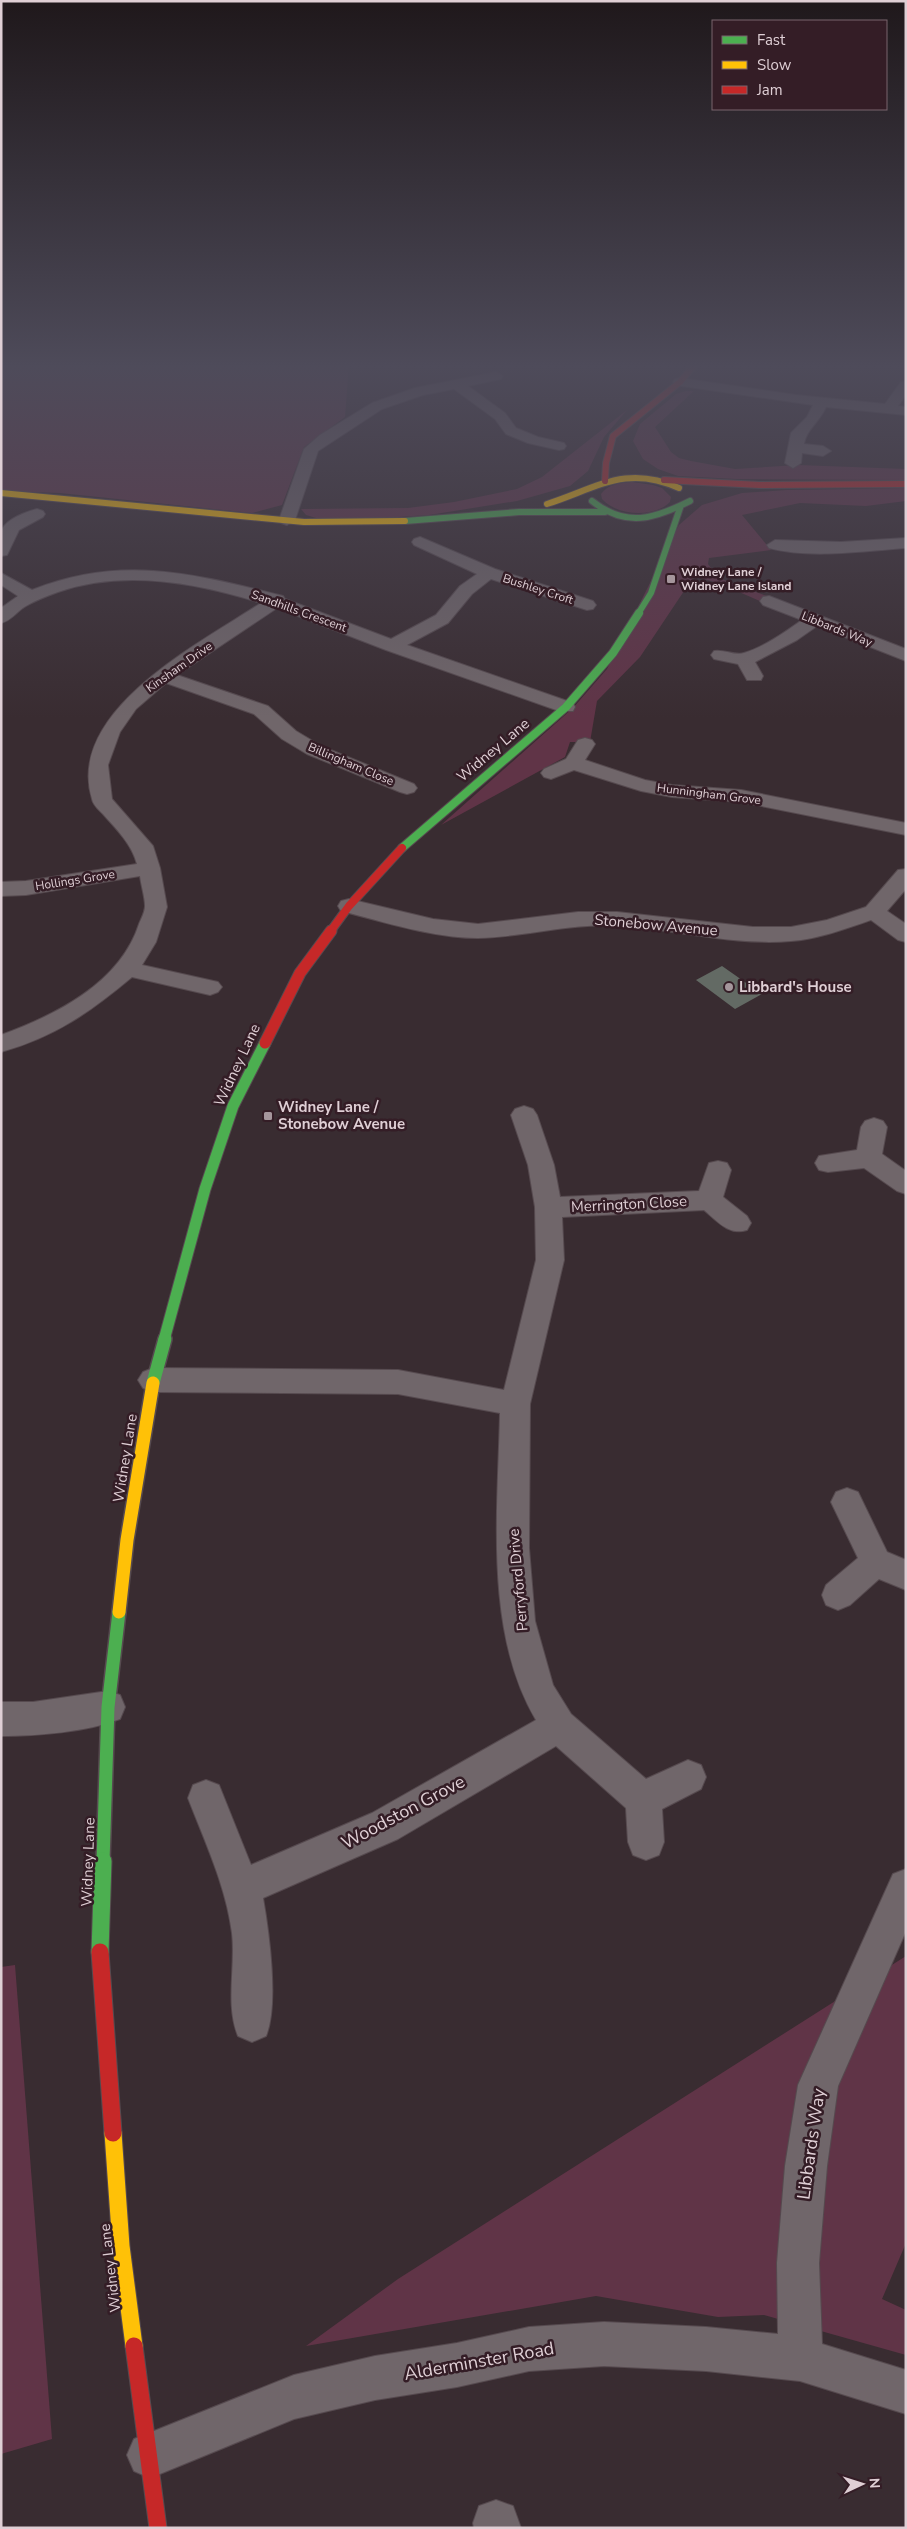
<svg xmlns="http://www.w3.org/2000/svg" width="907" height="2529" font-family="'Nunito Sans',sans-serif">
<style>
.green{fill:#603447}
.building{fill:#636a64}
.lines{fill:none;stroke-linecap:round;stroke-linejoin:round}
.street-casing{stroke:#564a4f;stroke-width:2}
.fast-far4-casing{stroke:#564a4f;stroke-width:8}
.fast-far3-casing{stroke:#564a4f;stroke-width:10}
.fast-far2-casing{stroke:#564a4f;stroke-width:13}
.fast-far1-casing{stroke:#564a4f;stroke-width:16}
.fast-casing{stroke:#564a4f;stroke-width:19}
.slow-far2-casing{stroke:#564a4f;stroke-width:8}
.slow-far1-casing{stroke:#564a4f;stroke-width:16}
.slow-casing{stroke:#564a4f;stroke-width:19}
.jam-far3-casing{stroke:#564a4f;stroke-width:8}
.jam-far2-casing{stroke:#564a4f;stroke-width:10}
.jam-far1-casing{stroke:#564a4f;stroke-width:13}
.jam-casing{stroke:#564a4f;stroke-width:19}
.street{fill:#70666a;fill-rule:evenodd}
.fast-far4{stroke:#4caf50;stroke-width:6}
.fast-far3{stroke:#4caf50;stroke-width:8}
.fast-far2{stroke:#4caf50;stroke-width:11}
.fast-far1{stroke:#4caf50;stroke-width:13}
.fast{stroke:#4caf50;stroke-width:17}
.slow-far2{stroke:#ffc107;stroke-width:6}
.slow-far1{stroke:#ffc107;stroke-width:13}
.slow{stroke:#ffc107;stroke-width:17}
.jam-far3{stroke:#c62828;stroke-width:6}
.jam-far2{stroke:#c62828;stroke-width:8}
.jam-far1{stroke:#c62828;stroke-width:11}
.jam{stroke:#c62828;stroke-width:17}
.poi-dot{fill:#a5969c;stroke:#341d26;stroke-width:2}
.labels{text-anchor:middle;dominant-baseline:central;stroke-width:5;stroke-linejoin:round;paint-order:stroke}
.far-poi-label{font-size:12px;font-weight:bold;fill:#dfcfd5;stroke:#341d26;text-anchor:start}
.far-street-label{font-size:12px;fill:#dfcfd5;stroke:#341d26}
.street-label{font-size:15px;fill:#dfcfd5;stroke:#341d26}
.poi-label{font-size:15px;font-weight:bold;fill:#dfcfd5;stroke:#341d26;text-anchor:start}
.near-street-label{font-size:18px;fill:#dfcfd5;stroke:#341d26}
</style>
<rect width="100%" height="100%" fill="#392c31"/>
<!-- green -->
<g class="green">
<polygon points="1,364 349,364 345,417 304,447 282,505 252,513 60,493 1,491"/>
<polygon points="686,391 694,391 655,427 671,452 679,458 691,461 735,469 798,465 906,469 906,480 737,479 678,476 658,469 643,459 633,441 640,424 676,394"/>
<polygon points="627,410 604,437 588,471 570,486 517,501 429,515 369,519 316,518 306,515 301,509 408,508 454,502 517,489 542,477"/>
<path d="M632 482 653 485 662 488 671 497 670 502C654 518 617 516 602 499L601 494C608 484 620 483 632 482Z"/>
<polygon points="906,488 906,501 866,506 800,503 742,515 771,550 709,558 708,564 719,578 772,598 762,602 721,584 694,576 640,657 597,701 590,742 570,742 565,757 441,825 573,708 607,669 679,525 702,505 742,493 787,490"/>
<polygon points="906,1956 906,2243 882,2299 906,2310 906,2355 764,2315 718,2317 596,2296 306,2346 398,2279"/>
<polygon points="15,1965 52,2439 1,2454 1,1967"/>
</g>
<!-- building -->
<polygon class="building" points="722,966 762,994 735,1009 696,980"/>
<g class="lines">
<!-- street casing -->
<g class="street-casing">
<g id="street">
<polygon points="496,372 503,376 501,379 468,386 505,413 516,428 538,437 564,443 566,446 564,449 559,450 528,443 506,434 495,419 454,389 423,395 382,409 318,451 295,520 287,525 281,523 279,520 304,449 320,435 372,403 415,388"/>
<path d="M680 378 796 395 885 404 901 382 906 381V395L898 406 906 407V415L826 407C820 421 806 430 804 444L823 446 831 451 823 456 802 453 801 463 793 468 785 463 791 433 807 417 813 405 675 385 673 382 675 379Z"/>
<path d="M37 509 43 511 45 514 43 517 19 530 7 555 1 556C1 549 0 539 1 532 5 519 26 512 37 509Z"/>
<path d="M420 537 495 569 593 601 596 605 593 609 587 610 491 579 472 594 448 623 407 645 573 703 575 707 573 711H559L386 650 277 608 177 675 268 706 296 731 321 746 414 784 417 788 414 792 407 794 400 792 307 754 282 739 254 714 166 683 136 709 120 732 108 765 112 799 153 846 160 868 167 907 156 942 142 965 218 982 222 987 218 992 210 995 132 977C90 1012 55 1037 1 1052V1035C56 1015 120 983 139 924 141 919 145 912 145 906 145 897 141 885 140 876L26 895 1 896V882L26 881 137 864C131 843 117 830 103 814 99 810 93 805 92 799 65 711 202 642 261 603 196 583 125 569 58 592 47 596 36 600 26 606 17 611 11 621 1 623V608L18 596 1 585V573L32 590C122 554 194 574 283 596L285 599 391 639 436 615 460 586 477 574 414 545 412 542 414 539Z"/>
<path d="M906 538V548C864 551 810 559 769 548L767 545 775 540 841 542Z"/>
<path d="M769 596 906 649V661L817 626 797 640 755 662 763 676 761 680H747L738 664 714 659 711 655 714 651C724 649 735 656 744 653 764 647 785 632 802 620L763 605 760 601 763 597Z"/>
<polygon points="585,738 592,740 595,744 585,760 645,780 672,785 741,790 906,823 906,835 741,802 672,797 641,791 574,770 551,779 544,777 541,773 544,769 566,759 578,740"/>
<path d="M906 869V889L887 911 906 924V942L898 940 871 920C845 929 818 939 791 941 733 946 675 929 617 926 570 923 525 937 478 938 433 938 385 922 341 911L338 906 341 901 349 899 433 919 478 924 578 912H617L753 927H791L827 920 866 907 898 870Z"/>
<path d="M524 1106 533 1109 537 1115 554 1165 560 1197 699 1191 709 1163 718 1161 727 1163 731 1170 723 1197 747 1216 751 1223 747 1230C729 1236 717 1221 704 1210L562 1217 564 1260 530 1404 529 1548 535 1621 553 1685 571 1714 646 1779 688 1760 701 1765 706 1777 701 1789 662 1809 664 1842 659 1855 646 1860 633 1855 628 1842 626 1808 556 1746 398 1839 263 1898C269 1932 279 2005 266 2036L252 2042 238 2036C225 2004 236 1967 232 1933 226 1886 205 1842 188 1798L193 1785 206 1780 219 1785 251 1865 372 1813 536 1720C484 1632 498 1512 500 1413L398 1394 153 1392 143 1388 138 1380 143 1372 153 1368 398 1370 504 1390 536 1260 535 1207 528 1165 511 1115 515 1109Z"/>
<polygon points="874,1118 883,1121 887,1127 882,1154 906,1171 906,1194 897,1191 864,1168 828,1172 819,1170 815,1163 819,1156 857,1150 861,1127 865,1121"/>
<polygon points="847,1488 858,1492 887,1552 906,1560 906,1590 879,1579 850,1605 838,1610 826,1605 822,1595 826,1585 858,1558 831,1502 836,1492"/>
<path d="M108 1691 120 1695 125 1707 120 1719C86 1732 38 1736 1 1736V1702H33Z"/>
<polygon points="906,1869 906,1931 838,2086 827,2166 819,2263 822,2344 906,2370 906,2414 800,2381 706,2371 604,2366 529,2371 457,2387 375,2400 294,2419 150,2478 134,2471 127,2455 134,2439 294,2375 375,2356 457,2343 529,2327 604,2322 706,2327 778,2334 777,2263 785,2166 798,2085 893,1874"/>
<polygon points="496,2500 513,2506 521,2528 474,2528 473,2523 479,2506"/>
</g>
</g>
<!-- fast-far4 casing -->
<g class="fast-far4-casing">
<g id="fast-far4">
<path d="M592 501C626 528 654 519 690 501"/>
<polyline points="405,521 519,512 605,512"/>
<polyline points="638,614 651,593 680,508"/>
</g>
</g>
<!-- fast-far3 casing -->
<g class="fast-far3-casing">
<polyline id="fast-far3" points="402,848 566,707 613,653 639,613"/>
</g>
<!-- fast-far2 casing -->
<g class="fast-far2-casing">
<polyline id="fast-far2" points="164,1340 205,1189 233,1106 265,1043"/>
</g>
<!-- fast-far1 casing -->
<g class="fast-far1-casing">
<g id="fast-far1">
<polyline points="153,1383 165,1339"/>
<polyline points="103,1862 108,1707 119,1612"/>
</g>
</g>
<!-- fast casing -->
<g class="fast-casing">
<polyline id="fast" points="100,1952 103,1861"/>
</g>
<!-- slow-far2 casing -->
<g class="slow-far2-casing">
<g id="slow-far2">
<polyline points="1,493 304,522 405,521"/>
<path d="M547 504C597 488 626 464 679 488"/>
</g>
</g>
<!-- slow-far1 casing -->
<g class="slow-far1-casing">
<polyline id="slow-far1" points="119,1612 127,1540 153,1383"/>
</g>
<!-- slow casing -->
<g class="slow-casing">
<polyline id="slow" points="113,2133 121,2246 134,2346"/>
</g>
<!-- jam-far3 casing -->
<g class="jam-far3-casing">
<g id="jam-far3">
<polyline points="664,480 760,485 906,484"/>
<polyline points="605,481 606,463 613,436 680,382 695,364"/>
</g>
</g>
<!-- jam-far2 casing -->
<g class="jam-far2-casing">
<polyline id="jam-far2" points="330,932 349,906 402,848"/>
</g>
<!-- jam-far1 casing -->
<g class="jam-far1-casing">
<polyline id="jam-far1" points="265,1043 300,973 331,931"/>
</g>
<!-- jam casing -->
<g class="jam-casing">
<g id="jam">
<polyline points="100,1952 113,2133"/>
<polyline points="134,2346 158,2528"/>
</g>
</g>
<!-- street -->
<use href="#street" class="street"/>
<!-- fast-far4 -->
<use href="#fast-far4" class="fast-far4"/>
<!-- fast-far3 -->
<use href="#fast-far3" class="fast-far3"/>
<!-- fast-far2 -->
<use href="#fast-far2" class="fast-far2"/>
<!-- fast-far1 -->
<use href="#fast-far1" class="fast-far1"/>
<!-- fast -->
<use href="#fast" class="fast"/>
<!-- slow-far2 -->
<use href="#slow-far2" class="slow-far2"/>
<!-- slow-far1 -->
<use href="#slow-far1" class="slow-far1"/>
<!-- slow -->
<use href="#slow" class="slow"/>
<!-- jam-far3 -->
<use href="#jam-far3" class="jam-far3"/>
<!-- jam-far2 -->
<use href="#jam-far2" class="jam-far2"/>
<!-- jam-far1 -->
<use href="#jam-far1" class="jam-far1"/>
<!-- jam -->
<use href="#jam" class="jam"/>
</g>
<!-- sky -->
<linearGradient id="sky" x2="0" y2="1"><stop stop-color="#1f181b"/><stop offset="0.51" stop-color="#4e4b5a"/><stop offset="1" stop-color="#4e4b5a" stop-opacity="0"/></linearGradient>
<rect width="907" height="718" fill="url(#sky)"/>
<!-- markers -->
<g class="poi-dot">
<rect x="666" y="574" width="10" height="10" rx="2.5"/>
<circle cx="729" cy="987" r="5"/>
<rect x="263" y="1111" width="10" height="10" rx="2.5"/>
</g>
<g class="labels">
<!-- far-poi labels -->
<g class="far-poi-label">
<text x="681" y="572">Widney Lane /<tspan x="681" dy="14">Widney Lane Island</tspan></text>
</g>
<!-- far-street labels -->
<g class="far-street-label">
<text transform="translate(538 589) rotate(18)">Bushley Croft</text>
<text transform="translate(299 611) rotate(20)">Sandhills Crescent</text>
<text transform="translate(837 629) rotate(22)">Libbards Way</text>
<text transform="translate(179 667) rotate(-35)">Kinsham Drive</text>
<text transform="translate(351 764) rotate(23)">Billingham Close</text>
<text transform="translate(709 794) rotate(7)">Hunningham Grove</text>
<text transform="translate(75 880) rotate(-9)">Hollings Grove</text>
</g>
<!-- street labels -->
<g class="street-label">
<text transform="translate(493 750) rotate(-40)">Widney Lane</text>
<text transform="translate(656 925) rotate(5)">Stonebow Avenue</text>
<text transform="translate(237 1065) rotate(-65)">Widney Lane</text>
<text transform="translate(629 1204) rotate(-3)">Merrington Close</text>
<text transform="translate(125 1458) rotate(-81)">Widney Lane</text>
<text transform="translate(518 1580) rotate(-95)">Perryford Drive</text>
<text transform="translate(88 1862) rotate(-88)">Widney Lane</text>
<text transform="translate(110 2268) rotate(-97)">Widney Lane</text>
</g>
<!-- poi labels -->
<g class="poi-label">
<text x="739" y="987">Libbard's House</text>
<text x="278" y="1107">Widney Lane /<tspan x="278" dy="17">Stonebow Avenue</tspan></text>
</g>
<!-- near-street labels -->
<g class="near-street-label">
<text transform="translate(403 1812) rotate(-28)">Woodston Grove</text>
<text transform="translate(811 2144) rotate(-82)">Libbards Way</text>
<text transform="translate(479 2361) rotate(-10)">Alderminster Road</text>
</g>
</g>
<!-- border -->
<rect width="907" height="2529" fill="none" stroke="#dfcfd5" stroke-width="5"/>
<!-- legend -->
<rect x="712" y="20" width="175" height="90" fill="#341d26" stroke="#78646c"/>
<rect x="722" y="36" width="25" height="8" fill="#4caf50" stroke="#78646c"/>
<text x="757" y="45" font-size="15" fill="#dfcfd5">Fast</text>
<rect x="722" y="61" width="25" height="8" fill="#ffc107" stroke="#78646c"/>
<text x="757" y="70" font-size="15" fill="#dfcfd5">Slow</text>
<rect x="722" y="86" width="25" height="8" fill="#c62828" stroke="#78646c"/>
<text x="757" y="95" font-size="15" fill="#dfcfd5">Jam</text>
<!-- north arrow -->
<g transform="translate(862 2484) rotate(86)" stroke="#341d26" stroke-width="4" paint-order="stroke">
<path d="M0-4L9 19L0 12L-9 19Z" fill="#dfcfd5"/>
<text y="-8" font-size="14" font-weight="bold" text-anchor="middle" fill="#dfcfd5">N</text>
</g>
</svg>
